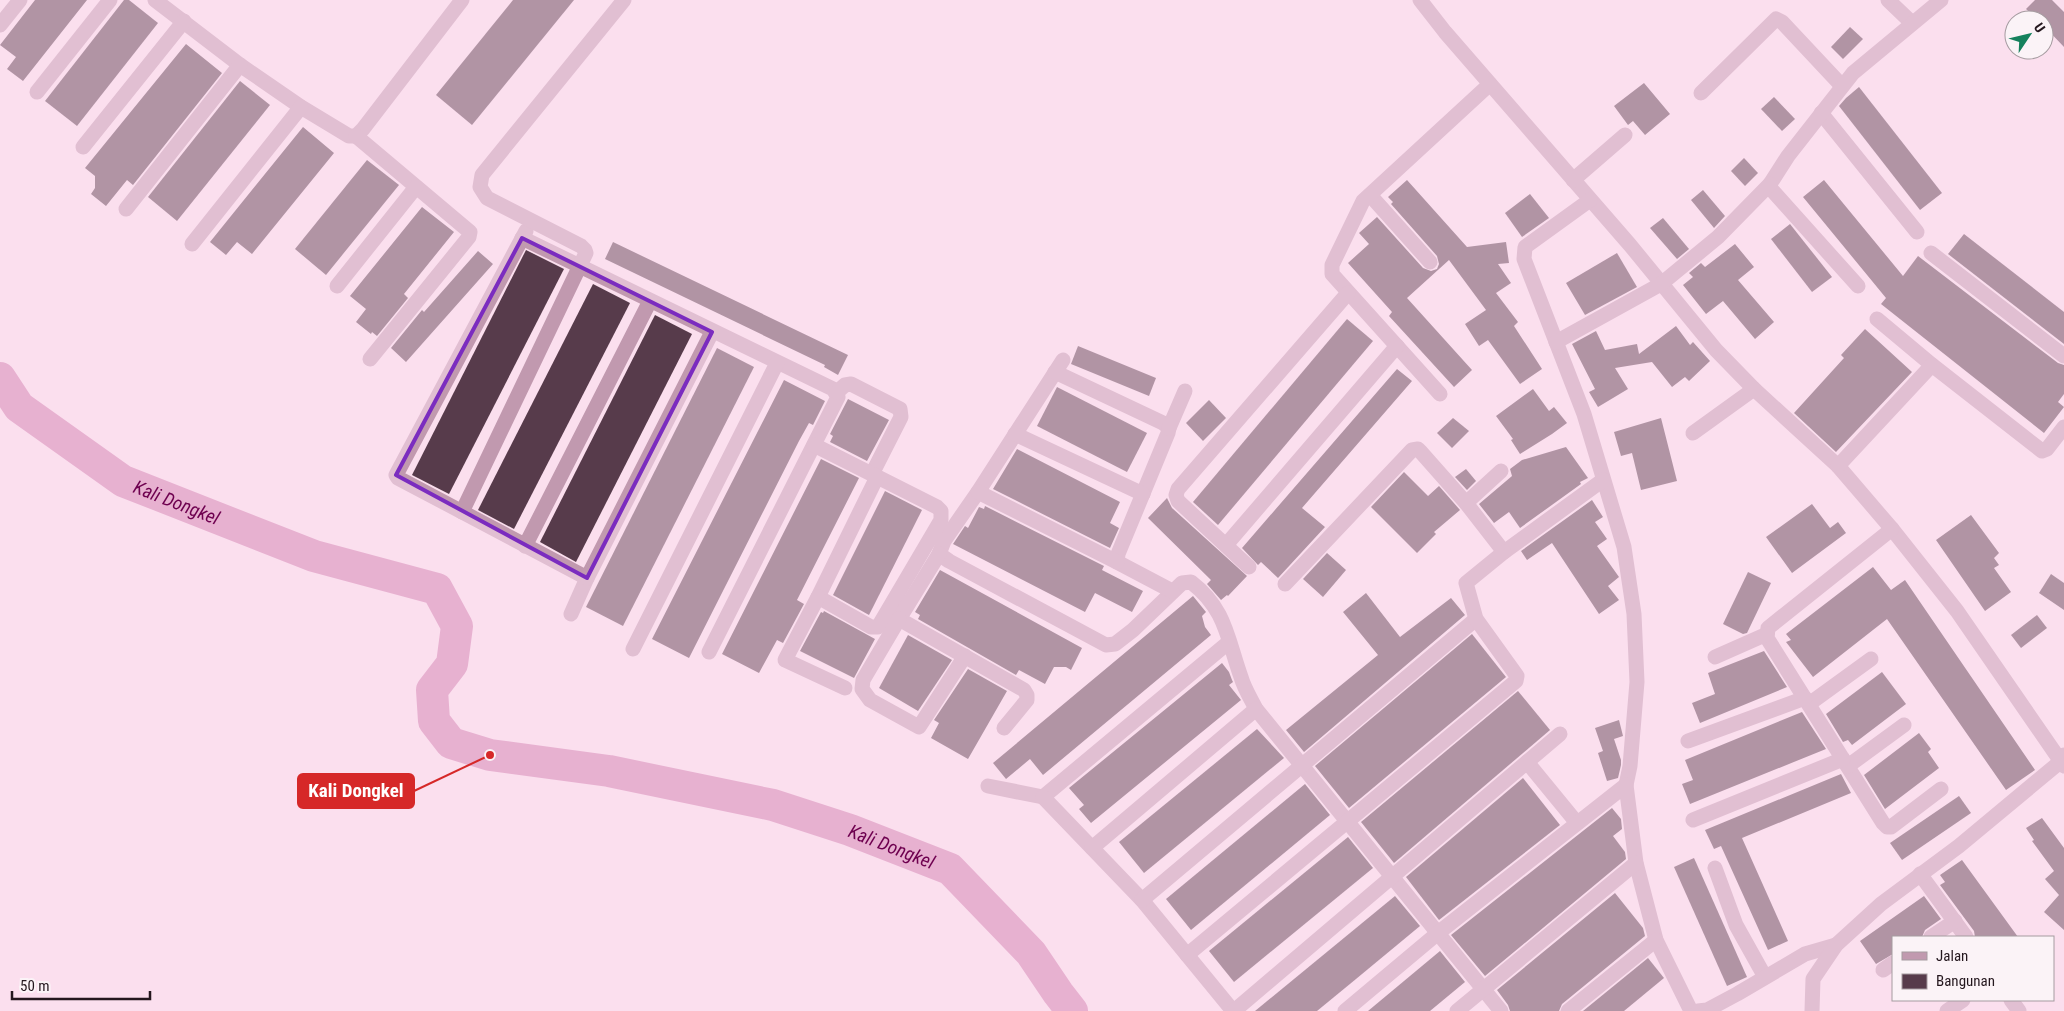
<svg xmlns="http://www.w3.org/2000/svg" width="2064" height="1011" font-family="'Roboto Condensed',sans-serif">
<style>
.lines{fill:none;stroke-linecap:round;stroke-linejoin:round}
.river{stroke:#cf7aac;stroke-width:32}
.building{fill:#573b4b}
.minor{stroke:#c199af;stroke-width:15}
.marked{fill:none;stroke:#7b2cbf;stroke-width:4;stroke-linejoin:round}
.labels{text-anchor:middle;dominant-baseline:central;stroke-width:5;stroke-linejoin:round;paint-order:stroke}
.water-label{font-size:19px;font-style:italic;fill:#6e004f;stroke:#fbf3f7}
.leader{fill:none;stroke:#d62828;stroke-width:2}
.callout-dot{fill:#d62828;stroke:#fbf3f7;stroke-width:2}
.callout{fill:#d62828;stroke:#d62828;stroke-width:2}
.callout-label{font-size:19px;text-anchor:middle;font-weight:bold;fill:#fff}
</style>
<rect width="100%" height="100%" fill="#fbdfee"/>
<g class="lines">
<!-- river -->
<path class="river" id="s1" d="M0 378 19 407 123 481 314 556 437 589 457 626 452 664 432 690 434 721 451 743 490 755 609 771 773 805 850 830 950 869 1031 953 1058 993 1072 1011"/>
</g>
<!-- building -->
<g class="building">
<polygon points="35,0 87,0 23,81 7,69 16,57 0,45"/>
<polygon points="124,0 129,0 158,23 77,126 45,101"/>
<polygon points="513,0 574,0 472,125 436,95"/>
<polygon points="2035,0 2052,0 2064,12 2064,47 2044,26 2044,20 2038,20 2026,9"/>
<polygon points="1850,27 1863,39 1843,59 1831,47"/>
<polygon points="186,44 222,73 133,185 127,180 106,206 91,194 95,188 95,176 85,168"/>
<polygon points="240,81 270,105 177,221 148,197"/>
<polygon points="1644,83 1670,114 1645,135 1633,121 1628,125 1614,106"/>
<polygon points="1859,87 1942,193 1920,210 1839,106 1846,98"/>
<polygon points="1774,97 1795,119 1782,131 1761,109"/>
<polygon points="303,127 334,153 252,254 237,242 226,255 210,242"/>
<polygon points="1744,158 1758,173 1745,186 1731,171"/>
<polygon points="367,160 399,185 326,275 295,249"/>
<polygon points="1407,180 1467,247 1506,242 1509,263 1498,264 1511,283 1496,293 1518,322 1514,326 1542,369 1520,384 1488,340 1479,346 1465,324 1486,310 1449,260 1407,298 1472,370 1454,387 1389,316 1392,312 1348,263 1369,244 1359,233 1377,217 1423,268 1431,271 1437,269 1439,264 1437,256 1391,204 1393,202 1388,197"/>
<polygon points="1824,180 1903,276 1918,256 2058,363 2064,365 2064,394 2058,402 2064,407 2044,433 1881,304 1886,298 1803,197"/>
<polygon points="1703,190 1725,216 1714,228 1691,200"/>
<polygon points="1530,194 1549,218 1522,237 1505,213"/>
<polygon points="422,207 454,232 404,294 408,298 377,336 372,332 371,334 356,322 366,309 350,296"/>
<polygon points="1663,218 1689,249 1677,259 1650,228"/>
<polygon points="1790,224 1832,277 1812,292 1771,239"/>
<polygon points="1964,234 2064,312 2064,344 1948,254"/>
<polygon points="613,242 848,355 838,375 824,367 825,365 605,259"/>
<polygon points="1735,244 1754,267 1738,280 1774,322 1755,339 1723,301 1706,314 1683,285 1693,277 1689,273 1701,263 1705,267"/>
<polygon points="526,250 564,269 449,494 412,475"/>
<polygon points="478,251 493,264 406,362 391,348 422,310 424,312"/>
<polygon points="1617,253 1637,287 1585,315 1566,283"/>
<polygon points="593,284 630,303 514,529 478,510"/>
<polygon points="655,315 692,334 576,562 540,542"/>
<polygon points="1347,319 1373,341 1218,525 1193,502"/>
<polygon points="1676,326 1690,345 1693,342 1710,361 1689,381 1685,377 1672,387 1652,362 1615,368 1628,389 1598,407 1589,392 1595,389 1572,344 1596,331 1605,350 1637,344 1639,354"/>
<polygon points="1865,329 1912,372 1836,452 1794,413 1844,358 1841,355"/>
<polygon points="1078,346 1156,378 1149,396 1071,364"/>
<polygon points="717,348 754,367 623,626 586,607"/>
<polygon points="1397,369 1412,381 1302,508 1325,527 1278,578 1261,562 1258,565 1242,548"/>
<polygon points="784,380 825,401 813,425 809,423 799,441 689,658 652,639"/>
<polygon points="1057,387 1147,433 1127,472 1037,426"/>
<polygon points="1533,389 1549,411 1554,407 1567,423 1552,434 1520,454 1511,440 1513,439 1496,416"/>
<polygon points="848,399 889,420 867,461 830,442 833,436 830,434"/>
<polygon points="1209,400 1226,418 1203,441 1186,423"/>
<polygon points="1453,418 1469,431 1452,448 1437,433"/>
<polygon points="1661,418 1677,481 1641,490 1632,453 1621,456 1614,432"/>
<polygon points="1566,447 1588,478 1580,482 1581,484 1520,528 1509,512 1494,523 1479,504 1512,476 1510,469 1522,460"/>
<polygon points="1017,449 1120,502 1110,523 1119,528 1110,548 993,489"/>
<polygon points="821,459 859,478 797,600 804,604 783,643 777,640 759,673 722,654"/>
<polygon points="1466,469 1476,481 1467,490 1455,477"/>
<polygon points="1404,472 1428,496 1439,486 1460,510 1434,532 1436,534 1417,553 1371,507"/>
<polygon points="885,491 922,510 869,615 833,595"/>
<polygon points="1167,498 1172,508 1247,576 1228,596 1227,595 1221,600 1207,584 1211,580 1148,518"/>
<polygon points="1592,500 1603,517 1595,522 1607,539 1597,546 1619,577 1608,586 1619,600 1599,614 1552,543 1527,560 1521,551"/>
<polygon points="1812,504 1830,528 1838,522 1846,533 1792,573 1766,537"/>
<polygon points="985,506 1104,566 1102,570 1143,591 1132,612 1095,593 1085,612 953,544 965,526 968,528 979,507 984,509"/>
<polygon points="1971,515 1999,553 1994,558 1999,565 1994,568 2011,592 1985,611 1936,540"/>
<polygon points="1327,553 1346,570 1323,597 1303,579"/>
<polygon points="1873,567 1891,590 1905,580 2035,770 2006,790 1887,619 1813,677 1786,642 1791,640 1786,634"/>
<polygon points="940,570 1082,648 1071,670 1066,667 1054,667 1045,684 1019,670 1016,675 918,619 920,615 915,612"/>
<polygon points="1748,572 1771,583 1747,633 1743,634 1723,624"/>
<polygon points="2051,574 2064,583 2064,610 2039,593"/>
<polygon points="1366,593 1400,637 1451,598 1465,615 1304,752 1286,730 1378,655 1343,612"/>
<polygon points="1193,596 1206,612 1202,616 1205,627 1211,635 1043,775 1030,759 1006,779 993,763"/>
<polygon points="824,611 875,639 854,678 800,651 821,612 823,613"/>
<polygon points="2037,615 2047,628 2021,648 2011,635"/>
<polygon points="1472,634 1506,677 1349,808 1315,766"/>
<polygon points="908,635 952,660 918,711 879,688"/>
<polygon points="1764,651 1787,687 1700,723 1692,703 1715,694 1708,673"/>
<polygon points="1222,663 1229,672 1232,680 1233,682 1229,685 1241,700 1091,823 1079,809 1084,805 1069,788"/>
<polygon points="968,669 1007,691 968,759 931,738 939,723 934,720"/>
<polygon points="1882,672 1906,704 1852,745 1848,740 1843,742 1826,714"/>
<polygon points="1518,691 1550,730 1394,863 1361,822"/>
<polygon points="1802,712 1826,749 1690,804 1682,784 1693,780 1685,760"/>
<polygon points="1619,720 1623,736 1614,739 1621,760 1621,765 1618,778 1607,781 1598,753 1603,751 1595,728"/>
<polygon points="1257,729 1284,758 1144,873 1119,842"/>
<polygon points="1919,733 1931,749 1928,752 1939,768 1885,809 1864,775"/>
<polygon points="1841,774 1851,793 1742,838 1788,941 1768,950 1721,846 1714,849 1705,830"/>
<polygon points="1523,778 1560,825 1439,920 1406,877"/>
<polygon points="1305,784 1330,815 1191,930 1166,899"/>
<polygon points="1959,796 1971,813 1902,860 1890,843"/>
<polygon points="1612,808 1621,819 1622,829 1613,836 1625,852 1626,859 1485,976 1451,935"/>
<polygon points="2042,818 2064,848 2064,930 2044,912 2059,895 2045,879 2054,871 2032,841 2034,840 2026,828"/>
<polygon points="1348,837 1373,868 1234,982 1209,951"/>
<polygon points="1694,858 1747,977 1727,986 1674,867"/>
<polygon points="1962,860 2018,937 1975,937 1974,931 1940,885 1945,882 1940,875"/>
<polygon points="1615,893 1643,928 1645,936 1562,1004 1559,1011 1510,1011 1508,1005 1497,990"/>
<polygon points="1395,896 1420,926 1356,979 1317,1011 1255,1011"/>
<polygon points="1924,896 1941,919 1925,930 1922,937 1893,937 1893,954 1876,964 1860,941"/>
<polygon points="1440,951 1465,982 1430,1011 1368,1011"/>
<polygon points="1648,958 1664,978 1624,1011 1583,1011"/>
</g>
<g class="lines">
<!-- minor -->
<g class="minor">
<polyline points="155,0 240,65 301,107 349,136 356,136 363,129 462,0"/>
<polyline points="1420,0 1445,32 1630,245 1716,350 1754,389 1838,466 1892,529 1957,611 2064,766"/>
<polyline points="1888,0 1912,23"/>
<polyline points="0,25 20,0"/>
<polyline points="37,92 110,0"/>
<polyline points="1701,93 1776,19 1782,22 1842,86"/>
<polyline points="1821,113 1917,232"/>
<polyline points="356,136 470,232 469,237 370,359"/>
<polyline points="83,147 184,21"/>
<polyline points="1573,180 1625,135"/>
<polyline points="1370,195 1430,262"/>
<polyline points="1590,200 1525,247 1524,259 1584,414 1624,547 1634,614 1637,682 1630,766 1626,785"/>
<polyline points="126,209 240,65"/>
<polyline points="526,231 396,475 398,478 587,578 571,614"/>
<polyline points="522,238 833,389 838,397 709,652"/>
<polyline points="192,244 301,107"/>
<polyline points="1931,253 2064,356"/>
<polyline points="337,286 416,187"/>
<polyline points="1858,286 1771,189 1770,184 1788,156 1853,73 1941,0"/>
<polyline points="1877,319 1932,365"/>
<polyline points="1556,342 1661,284 1718,237 1770,184"/>
<path d="M1063 360 978 492 944 541 939 554 949 561 1106 645 1115 644 1133 630 1182 583 1191 582C1226 609 1227 638 1241 677 1244 688 1251 699 1256 709L1501 1011"/>
<polyline points="1055,372 1163,423 1169,428 1168,433 1118,554 1117,562 1172,591"/>
<polyline points="837,392 845,385 851,384 900,409 901,417 872,474"/>
<polyline points="1440,394 1332,274 1332,265 1363,201 1490,84"/>
<polyline points="1169,428 1185,391"/>
<polyline points="1693,433 1754,389"/>
<polyline points="1015,434 1143,494"/>
<polyline points="814,445 937,507 941,511 941,520 878,627 871,627 818,597 877,477"/>
<polyline points="1838,466 1932,365 2042,451 2047,449 2064,427"/>
<polyline points="1501,471 1466,503 1504,552 1603,480"/>
<polyline points="978,492 1117,562"/>
<polyline points="462,512 586,253 585,250 581,246 487,198 480,187 482,175 624,0"/>
<polyline points="1892,529 1768,628 1767,638 1883,823 1887,827 1891,827 1941,789"/>
<polyline points="1226,545 1397,346"/>
<polyline points="525,546 650,301"/>
<polyline points="939,554 899,619 1024,690 1027,695 1027,700 1004,728"/>
<polyline points="1249,567 1178,501 1176,495 1178,489 1348,293"/>
<polyline points="587,578 712,332"/>
<polyline points="1285,584 1412,450 1418,449 1420,451 1466,503"/>
<polyline points="818,597 785,660 845,688"/>
<polyline points="899,619 863,680 862,689 870,700 919,727 965,656"/>
<polyline points="633,649 777,363"/>
<polyline points="1715,657 1767,634"/>
<polyline points="1809,704 1871,659"/>
<polyline points="1688,741 1805,698"/>
<polyline points="1527,762 1577,823"/>
<polyline points="1848,766 1904,725"/>
<polyline points="988,786 1043,797 1229,642"/>
<polyline points="1043,797 1142,900 1233,1011"/>
<polyline points="1693,820 1843,759"/>
<polyline points="1092,848 1256,709"/>
<polyline points="1715,868 1736,925 1765,977"/>
<polyline points="1920,874 1966,937"/>
<polyline points="1142,900 1476,619"/>
<polyline points="1931,937 1955,921"/>
<polyline points="1187,955 1516,681 1517,676 1476,619 1466,583 1504,552"/>
<polyline points="1883,970 1893,963"/>
<polyline points="2011,1000 2019,1011"/>
<polyline points="1234,1011 1560,734"/>
<polyline points="1345,1011 1438,933 1626,785 1636,863 1656,940 1691,1011"/>
<polyline points="1457,1011 1636,863"/>
<polyline points="1568,1011 1656,940"/>
<polyline points="1698,1011 1707,1010 1737,994 1805,954 1836,945"/>
<polyline points="1812,1011 1813,979 1836,945 1881,904 1959,846 2060,762 2064,755"/>
<polyline points="1947,1011 1963,1000"/>
</g>
</g>
<!-- marked area -->
<path d="M0 0H2064V1011H0ZM522 238 712 332 587 578 396 475Z" fill="#fbdfee" fill-opacity=".55" fill-rule="evenodd"/>
<path class="marked" d="M522 238 712 332 587 578 396 475Z"/>
<g class="labels">
<!-- water labels -->
<g class="water-label">
<text stroke="none"><textPath href="#s1" startOffset="220">Kali Dongkel</textPath></text>
<text stroke="none"><textPath href="#s1" startOffset="1121">Kali Dongkel</textPath></text>
</g>
</g>
<!-- callouts -->
<path class="leader" d="M490 755L414 791"/>
<circle class="callout-dot" cx="490" cy="755" r="5"/>
<rect class="callout" x="298" y="774" width="116" height="34" rx="5"/>
<g class="callout-label">
<text x="356" y="797">Kali Dongkel</text>
</g>
<!-- legend -->
<rect x="1892" y="936" width="162" height="65" fill="#fbf3f7" stroke="#a59ba0"/>
<rect x="1902" y="952" width="25" height="8" fill="#c199af" stroke="#a59ba0"/>
<text x="1936" y="961" font-size="15" fill="#24171e">Jalan</text>
<rect x="1902" y="974" width="25" height="15" fill="#573b4b" stroke="#a59ba0"/>
<text x="1936" y="986" font-size="15" fill="#24171e">Bangunan</text>
<!-- north arrow -->
<g transform="translate(2029 35) rotate(55)"><circle r="24" fill="#fbf3f7" stroke="#a59ba0"/>
<path d="M0-4L9 19L0 12L-9 19Z" fill="#15815d"/>
<text y="-8" font-size="14" font-weight="bold" text-anchor="middle" fill="#24171e">U</text>
</g>
<!-- scale -->
<path d="M12 991v8h138v-8" fill="none" stroke="#24171e" stroke-width="2.5"/>
<text x="20" y="991" font-size="15" fill="#24171e" stroke="#fbf3f7" stroke-width="4" paint-order="stroke">50 m</text>
</svg>
